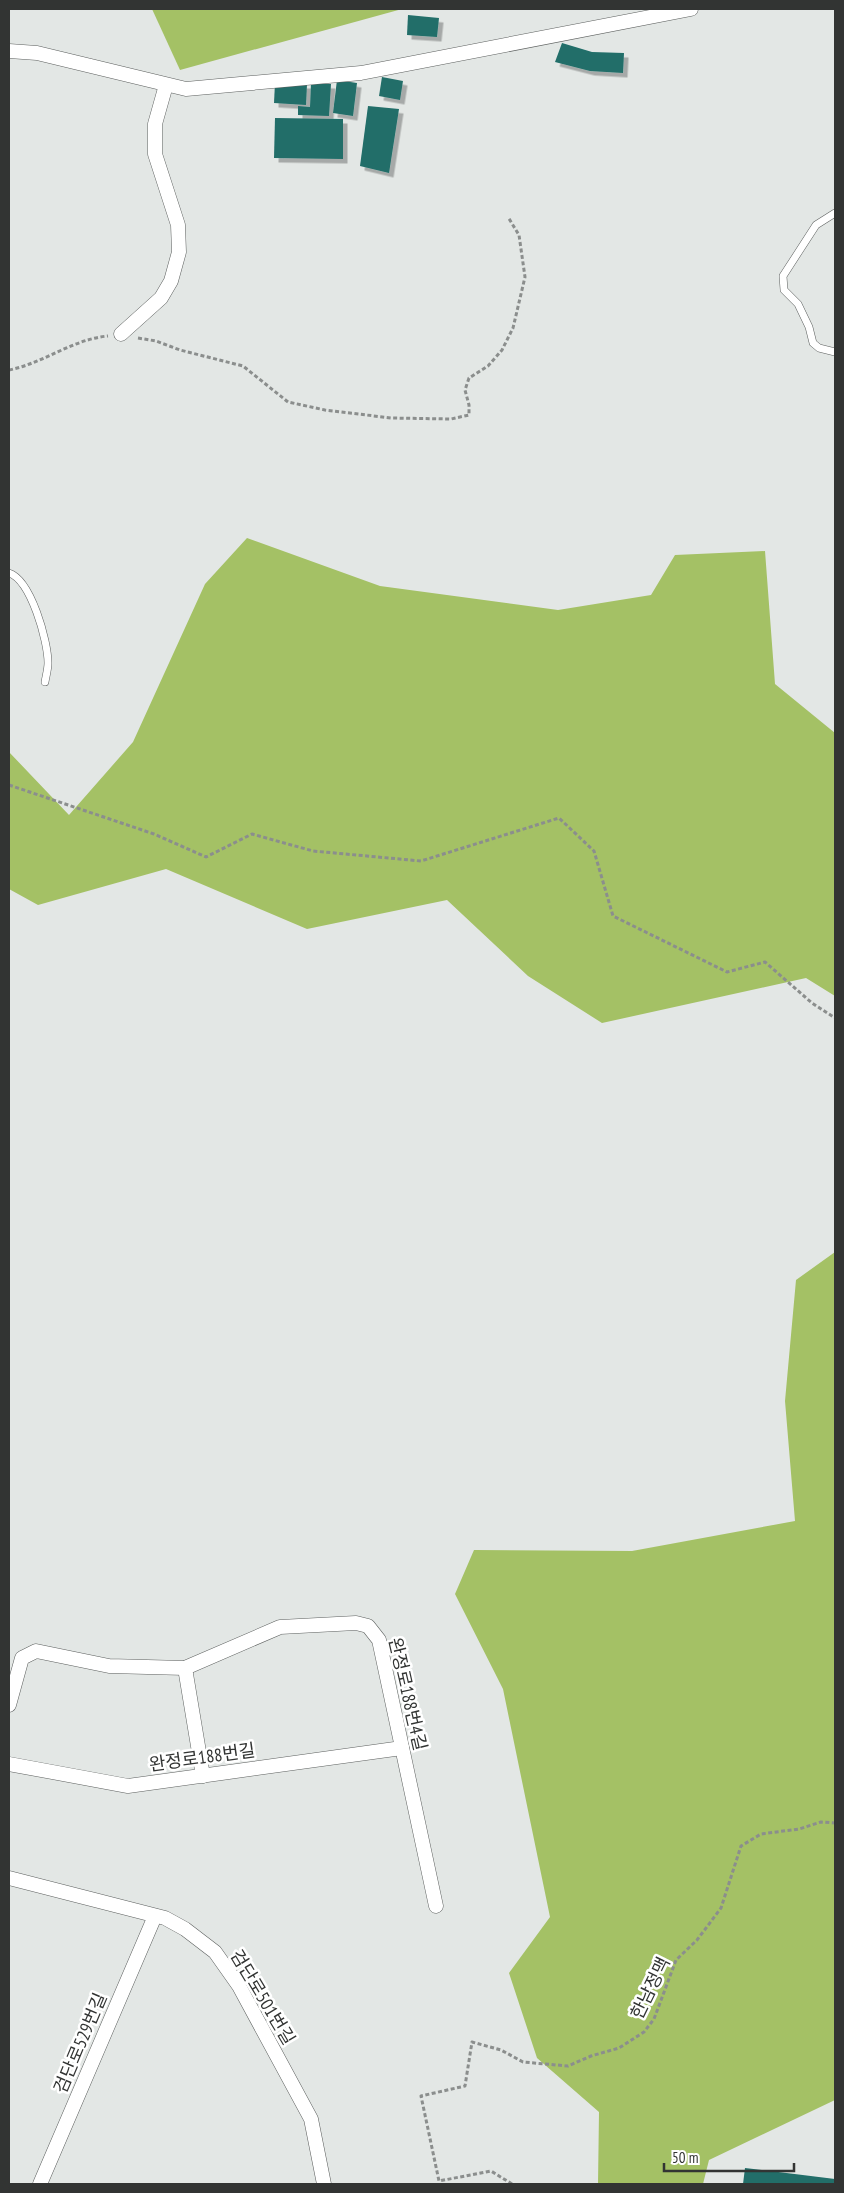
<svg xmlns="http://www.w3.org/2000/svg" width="844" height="2193" font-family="'PT Sans Narrow','Noto Sans KR',sans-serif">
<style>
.forest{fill:#a4c165}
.building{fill:#216e69;filter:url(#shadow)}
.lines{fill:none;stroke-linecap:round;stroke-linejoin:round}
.service-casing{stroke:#5d605f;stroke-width:8}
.minor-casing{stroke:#5d605f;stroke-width:15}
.path{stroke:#8b8e8d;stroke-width:3;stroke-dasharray:4 2.5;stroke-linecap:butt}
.service{stroke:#fff;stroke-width:7}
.minor{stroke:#fff;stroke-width:14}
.labels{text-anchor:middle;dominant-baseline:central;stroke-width:5;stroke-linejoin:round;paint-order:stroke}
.street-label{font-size:18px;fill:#323433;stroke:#fff}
</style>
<defs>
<filter id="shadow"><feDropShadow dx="4.5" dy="4.5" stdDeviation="0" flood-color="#0004"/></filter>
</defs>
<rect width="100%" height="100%" fill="#e3e7e5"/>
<!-- forest -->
<g class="forest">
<polygon points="152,9 402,9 180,70"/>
<polygon points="247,538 380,586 558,610 651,595 675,555 765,551 775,684 835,733 835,996 806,978 602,1023 528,976 447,900 307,929 166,869 38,905 9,889 9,752 69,815 133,742 205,584"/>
<polygon points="835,1252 835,2100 709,2160 703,2184 598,2184 599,2112 537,2058 509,1973 550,1917 503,1689 455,1594 474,1550 632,1551 795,1521 785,1401 796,1280"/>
</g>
<!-- building -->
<g class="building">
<polygon points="408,15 439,18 437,37 407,35"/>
<polygon points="562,43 592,52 624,53 623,73 590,71 555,62"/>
<polygon points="382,77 403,81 400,100 379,96"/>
<polygon points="337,80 357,83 353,116 333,113"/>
<polygon points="275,83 307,84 306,105 274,103"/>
<polygon points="311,83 331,84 329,116 298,115 298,106 310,107"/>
<polygon points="368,106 399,109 389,173 360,166"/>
<polygon points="275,118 343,119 343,159 274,158"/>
<polygon points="745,2168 835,2179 835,2184 743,2184"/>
</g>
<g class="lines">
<!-- service casing -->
<g class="service-casing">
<g id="service">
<polyline points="835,213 816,225 783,276 784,290 798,304 809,327 813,343 819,348 835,352"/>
<path d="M9 573C31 580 48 641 48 663 48 669 46 676 45 682"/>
</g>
</g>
<!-- minor casing -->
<g class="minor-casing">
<g id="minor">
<polyline points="9,51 37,53 186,89 361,73 691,9"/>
<polyline points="121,334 161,298 171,281 179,252 178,225 155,154 155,124 166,85"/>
<polyline points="185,1668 203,1776"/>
<polyline points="9,1705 22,1658 36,1651 109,1666 185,1668 280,1627 356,1623 368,1626 379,1640 436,1906"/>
<polyline points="9,1764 128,1786 402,1748"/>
<polyline points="9,1878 165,1918 185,1929 215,1952 239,1986 311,2119 324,2184"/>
<polyline points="40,2184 155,1916"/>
</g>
</g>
<!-- path -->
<g class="path">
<polyline points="138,338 156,341 180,350 243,366 288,402 325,410 391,418 451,419 469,415 469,405 465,390 469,378 488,366 502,350 513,328 525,277 519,235 508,217"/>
<path d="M9 370C44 363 73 339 108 336"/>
<polyline points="9,785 154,834 206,857 252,834 313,851 421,861 559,818 594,851 613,916 727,972 765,962 812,1003 835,1018"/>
<polyline points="512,2184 491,2171 439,2181 421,2096 465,2086 472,2042 501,2050 523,2062 568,2066 591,2056 619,2048 644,2032 654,2019 676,1960 697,1940 721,1908 741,1846 761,1834 799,1829 821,1822 835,1823"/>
</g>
<!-- service -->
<use href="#service" class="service"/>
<!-- minor -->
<use href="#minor" class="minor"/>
</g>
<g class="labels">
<!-- street labels -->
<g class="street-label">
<text transform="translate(408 1694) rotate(77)">완정로188번4길</text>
<text transform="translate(202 1757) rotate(-8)">완정로188번길</text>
<text transform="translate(650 1988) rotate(-64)">한남정맥</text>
<text transform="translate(263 1997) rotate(59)">검단로501번길</text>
<text transform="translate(80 2043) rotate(-67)">검단로529번길</text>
</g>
</g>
<!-- border -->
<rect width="844" height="2193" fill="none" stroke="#323433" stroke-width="20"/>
<!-- scale -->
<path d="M664 2163v8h130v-8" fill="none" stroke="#323433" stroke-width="2.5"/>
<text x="672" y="2163" font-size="15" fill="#323433" stroke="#ffffff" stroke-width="4" paint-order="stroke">50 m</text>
</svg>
